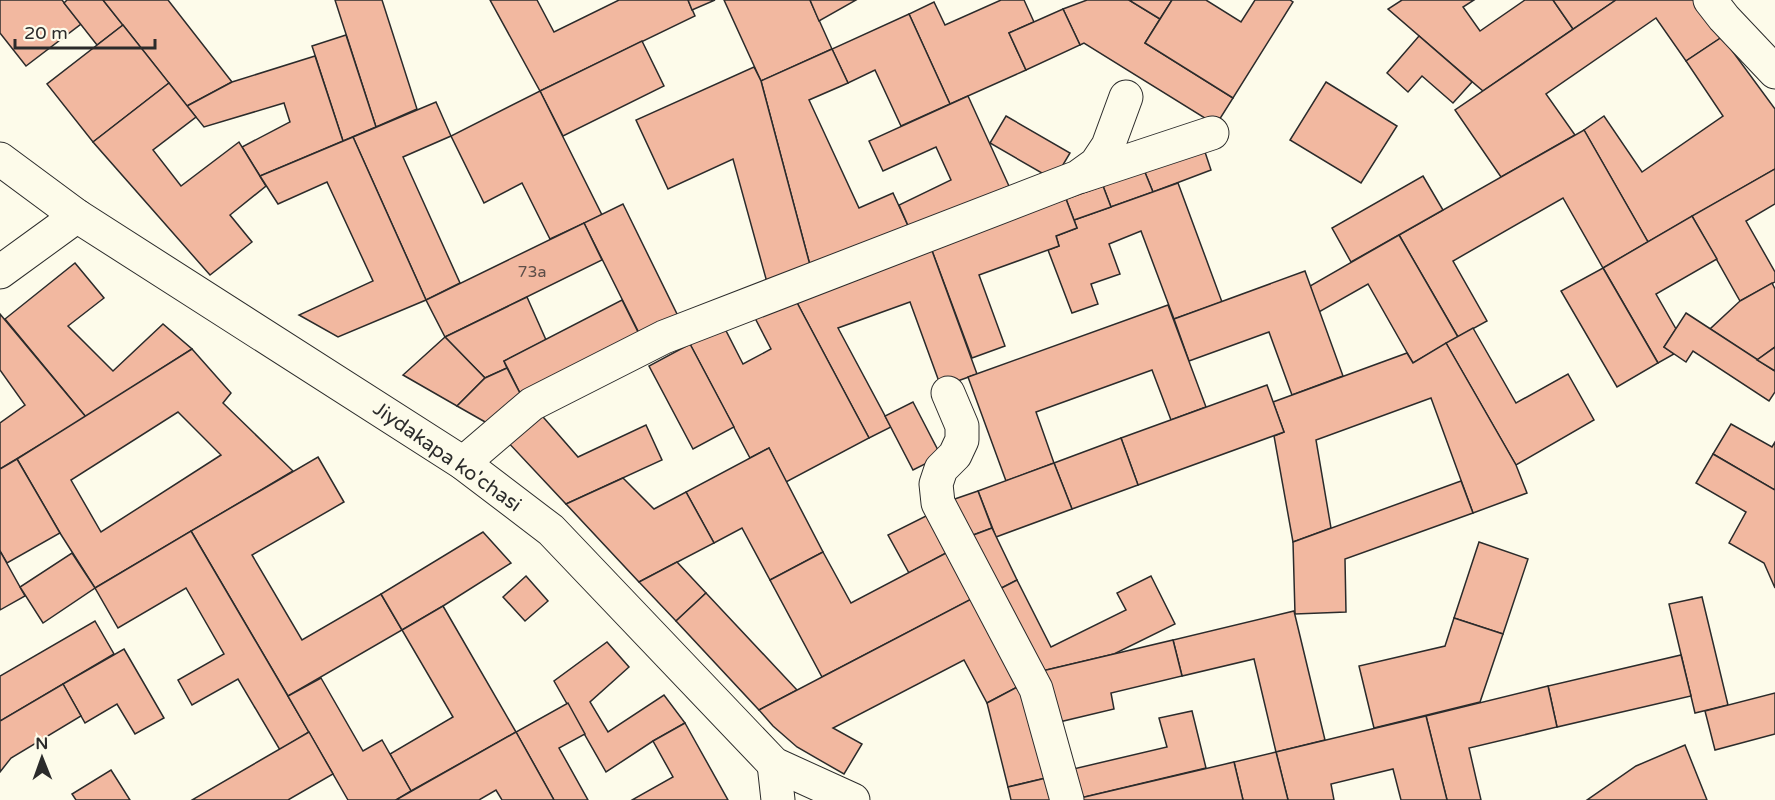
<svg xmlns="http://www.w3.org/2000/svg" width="1775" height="800" font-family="'Varela Round',sans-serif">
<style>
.building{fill:#f2b8a0;stroke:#2b2b2b;stroke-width:1.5;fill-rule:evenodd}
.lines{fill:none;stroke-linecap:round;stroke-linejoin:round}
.street-casing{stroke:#2b2b2b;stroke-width:35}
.secondary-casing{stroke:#2b2b2b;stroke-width:35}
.street{stroke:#fdfbea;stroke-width:33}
.secondary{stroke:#fdfbea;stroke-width:33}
.labels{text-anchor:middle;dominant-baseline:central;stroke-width:4.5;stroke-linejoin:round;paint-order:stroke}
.number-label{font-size:16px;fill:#5d4e48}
.street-label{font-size:20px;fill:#2b2b2b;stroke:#fdfbea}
</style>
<rect width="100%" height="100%" fill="#fdfbea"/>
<!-- building -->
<g class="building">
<polygon points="0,0 62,0 81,24 26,66 0,33"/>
<polygon points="67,0 103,0 123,25 97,45 64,3"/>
<polygon points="103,0 168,0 232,82 187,106"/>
<polygon points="335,0 382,0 417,109 376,127"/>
<polygon points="490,0 537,0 554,32 619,0 688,0 695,16 540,91"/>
<polygon points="688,0 715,0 692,10"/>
<polygon points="724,0 810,0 832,49 761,81"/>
<polygon points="810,0 856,0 819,21"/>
<polygon points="1001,0 1024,0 1034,22 1009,33 1026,70 950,104 909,14 934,2 945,25"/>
<polygon points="1087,0 1129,0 1160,19 1145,43 1233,98 1216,125 1084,43 1080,45 1063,9"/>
<polygon points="1129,0 1172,0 1160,19"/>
<polygon points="1172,0 1206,0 1241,22 1255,0 1290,0 1293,2 1233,98 1145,43"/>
<polygon points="1402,0 1474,0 1463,7 1480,31 1525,0 1553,0 1573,29 1483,91 1388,9"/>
<polygon points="1553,0 1616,0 1573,29"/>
<polygon points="1616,0 1693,0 1722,37 1686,61 1656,18 1546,94 1575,135 1501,177 1455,110"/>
<polygon points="1063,9 1080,45 1026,70 1009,33"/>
<polygon points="909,14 950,104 901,126 875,70 848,83 832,49"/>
<polygon points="123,25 169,83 93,142 47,84"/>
<polygon points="346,35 376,127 343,141 312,46"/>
<polygon points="1419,36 1472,82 1453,103 1422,76 1408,92 1387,73"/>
<polygon points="1722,37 1775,109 1775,169 1648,242 1584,130 1604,116 1642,172 1723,116 1686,61"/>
<polygon points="642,41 664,86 563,136 540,91"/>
<polygon points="832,49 848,83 809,100 859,208 893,193 910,230 811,269 761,81"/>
<polygon points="315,56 343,141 260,176 242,147 290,122 284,103 204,127 187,106 232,82"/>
<polygon points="754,67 761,81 811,269 768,286 733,159 668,189 636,120"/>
<polygon points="1326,82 1397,126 1361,183 1290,140"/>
<polygon points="169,83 196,117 153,150 181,186 239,142 266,186 230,215 252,242 210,275 93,142"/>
<polygon points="540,91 602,215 550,239 522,183 484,203 451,136"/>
<polygon points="968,96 1009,186 910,230 899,205 951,180 936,147 883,171 869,141"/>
<polygon points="436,102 451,136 403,157 460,283 426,300 353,137"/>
<polygon points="1006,116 1070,153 1054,180 990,143"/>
<polygon points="1584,130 1648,242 1603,268 1563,198 1453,261 1487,321 1458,337 1399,235"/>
<polygon points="353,137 426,300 338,337 299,315 373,281 327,182 278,204 260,176"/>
<polygon points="1204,149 1211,170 1153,192 1144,170"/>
<polygon points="1775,169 1775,204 1746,221 1775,272 1775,282 1740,301 1692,216"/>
<polygon points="1144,170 1153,192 1111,207 1103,186"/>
<polygon points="1423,176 1443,210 1351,262 1332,228"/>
<polygon points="1178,183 1222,302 1174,319 1141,231 1109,244 1120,274 1091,284 1098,304 1072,313 1048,250 1059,246 1056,236 1077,228 1074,220"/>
<polygon points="1103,186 1111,207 1074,220 1066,199"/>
<polygon points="1066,199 1077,228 1056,236 1059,246 979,275 1005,346 972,358 931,248"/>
<polygon points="623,204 678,316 640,335 584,223"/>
<polygon points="1692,216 1717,259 1656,294 1676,329 1664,347 1674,354 1658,363 1603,268"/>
<polygon points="584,223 602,260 445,337 426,300"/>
<polygon points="1399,235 1458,337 1413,363 1368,284 1319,312 1310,286"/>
<polygon points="931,248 977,374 941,387 910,302 838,328 891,427 869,438 794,297"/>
<polygon points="75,263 104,298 68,326 113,371 163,324 192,349 86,417 5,319"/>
<polygon points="1603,268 1658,363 1617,387 1561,291"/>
<polygon points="1305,271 1343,376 1292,395 1269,332 1189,361 1174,319"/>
<polygon points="1772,283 1775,289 1775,347 1757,360 1710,329 1740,301"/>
<polygon points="527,297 546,340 504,361 507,368 485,378 445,337"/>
<polygon points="794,297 869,438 786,482 769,448 750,458 690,344 721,321 743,364 771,349 755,318"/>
<polygon points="622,300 643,342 525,403 504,361"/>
<polygon points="1168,305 1206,407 1171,420 1152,370 1036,412 1054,463 1006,481 968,377"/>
<polygon points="1686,313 1775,371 1775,392 1769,401 1693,351 1686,362 1664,347"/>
<polygon points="0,314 86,417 0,469 0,423 25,405 0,370"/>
<polygon points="1473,328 1516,403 1568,374 1594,420 1516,465 1446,343"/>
<polygon points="445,337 485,378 457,406 403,375"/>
<polygon points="1446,343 1516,465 1527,493 1473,513 1431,398 1316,440 1331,528 1293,542 1274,436 1284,432 1273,402 1407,353 1413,363"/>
<polygon points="690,344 734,427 693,449 649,366"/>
<polygon points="1775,347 1775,371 1757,360"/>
<path d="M192 349 231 393 223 403 293 471 95 588 60 533 17 459ZM178 412 221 455 101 532 71 480Z"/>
<polygon points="507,368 525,403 494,427 457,406 485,378"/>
<polygon points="1267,385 1284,432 1138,485 1121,438"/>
<polygon points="913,402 941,456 913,470 885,416"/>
<polygon points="537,410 578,457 646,425 662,460 566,504 504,438"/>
<polygon points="1731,424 1772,447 1775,442 1775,490 1713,454"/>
<polygon points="1121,438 1138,485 1072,509 1054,463"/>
<polygon points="769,448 823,552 770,580 742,528 714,543 686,492"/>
<polygon points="1713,454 1775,490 1775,588 1764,563 1729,543 1746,512 1696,483"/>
<polygon points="318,457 344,502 252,555 302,640 381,594 402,630 288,696 191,531"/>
<polygon points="17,459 60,533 7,563 0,551 0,469"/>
<polygon points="1054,463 1072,509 996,537 978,491"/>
<polygon points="623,478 654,509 686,492 714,543 639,582 566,504"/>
<polygon points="1461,481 1473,513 1345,559 1346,612 1295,614 1293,542"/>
<polygon points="978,491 992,528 960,540 946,502"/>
<polygon points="928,515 948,552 909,573 888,535"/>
<polygon points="992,528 1017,580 988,595 960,540"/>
<polygon points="191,531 309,732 280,750 238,679 192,705 178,680 224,654 186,588 118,628 95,588"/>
<polygon points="483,532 511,563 443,606 402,630 381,594"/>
<polygon points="1479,542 1528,559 1503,634 1454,618"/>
<polygon points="0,551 25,596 0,610"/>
<polygon points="823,552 851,603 948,552 972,599 822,677 770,580"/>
<polygon points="72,553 95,588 43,623 20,587"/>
<polygon points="677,562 706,593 676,621 639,582"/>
<polygon points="526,576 548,601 525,621 503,597"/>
<polygon points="1151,576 1175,624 1114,654 1042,671 988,595 1017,580 1051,647 1126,610 1117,593"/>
<polygon points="706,593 797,690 759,710 676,621"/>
<polygon points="977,596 1023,684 987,703 964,660 833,728 862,744 844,774 797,747 773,726 759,710"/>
<polygon points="1702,597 1728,705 1695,713 1669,604"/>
<polygon points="443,606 516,732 411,791 390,754 453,717 402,630"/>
<polygon points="1294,611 1325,740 1276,752 1254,659 1182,676 1173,640"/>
<polygon points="1454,618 1503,634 1480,702 1374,728 1359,666 1445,646"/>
<polygon points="95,621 114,654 0,721 0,676"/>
<polygon points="1173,640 1182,676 1111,693 1114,709 1055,723 1042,671"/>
<polygon points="607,642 629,667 590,702 608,732 664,695 685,723 653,741 606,772 554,681"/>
<polygon points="124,649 164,718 135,734 117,704 85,723 63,684"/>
<polygon points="1681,655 1691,696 1557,727 1548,686"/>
<polygon points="321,678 363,751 382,740 411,791 396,800 348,800 288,696"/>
<polygon points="63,684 81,716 11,758 0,772 0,721"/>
<polygon points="1023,684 1046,778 1008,787 987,703"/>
<polygon points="1548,686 1557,727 1469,748 1481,800 1447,800 1426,716"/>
<polygon points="1775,693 1775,734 1715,750 1705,711"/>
<polygon points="568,703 585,734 559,748 588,800 554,800 516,732"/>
<polygon points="1192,711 1206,768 1076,799 1069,770 1167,747 1159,718"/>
<polygon points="1426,716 1447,800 1401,800 1393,769 1331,784 1334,800 1288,800 1276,752"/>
<polygon points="685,723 728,800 632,800 673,777 653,741"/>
<polygon points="309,732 333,774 288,800 192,800"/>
<polygon points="516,732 554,800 502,800 496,790 479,800 396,800"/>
<polygon points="1685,745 1707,800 1587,800 1636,766"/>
<polygon points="1276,752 1288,800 1243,800 1234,762"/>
<polygon points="1234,762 1243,800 1076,800 1076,799"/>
<polygon points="111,770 130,800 76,800 72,794"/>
<polygon points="1046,778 1052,800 1011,800 1008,787"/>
</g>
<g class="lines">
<!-- street casing -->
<g class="street-casing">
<g id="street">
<polyline points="1710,0 1724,18 1775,72"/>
<polyline points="1082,176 1212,133"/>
<polyline points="0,272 77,216"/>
<polyline points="948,393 962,426 962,440 955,455 941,469 936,484 938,503 1036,689 1067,800"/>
<polyline points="463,463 532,404 664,337 1078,177 1096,164 1108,146 1126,97"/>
<polyline points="774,764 778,800"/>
</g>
</g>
<!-- secondary casing -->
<g class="secondary-casing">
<polyline id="secondary" points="0,159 77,216 463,463 551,530 774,764 853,800"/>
</g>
<!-- street -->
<use href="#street" class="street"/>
<!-- secondary -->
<use href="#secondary" class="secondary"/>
</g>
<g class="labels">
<!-- number labels -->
<g class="number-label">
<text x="532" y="272">73a</text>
</g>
<!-- street labels -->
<g class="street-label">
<text transform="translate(447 457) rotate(35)">Jiydakapa ko'chasi</text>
</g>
</g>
<!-- north arrow -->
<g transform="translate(42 758) rotate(359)" stroke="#fdfbea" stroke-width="4.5" paint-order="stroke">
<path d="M0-4.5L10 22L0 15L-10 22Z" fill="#2b2b2b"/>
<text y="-9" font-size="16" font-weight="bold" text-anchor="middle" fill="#2b2b2b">N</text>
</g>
<!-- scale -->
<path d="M15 39v9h140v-9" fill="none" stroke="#2b2b2b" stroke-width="3"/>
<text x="24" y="39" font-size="18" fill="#2b2b2b" stroke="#fdfbea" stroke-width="4.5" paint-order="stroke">20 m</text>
</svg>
